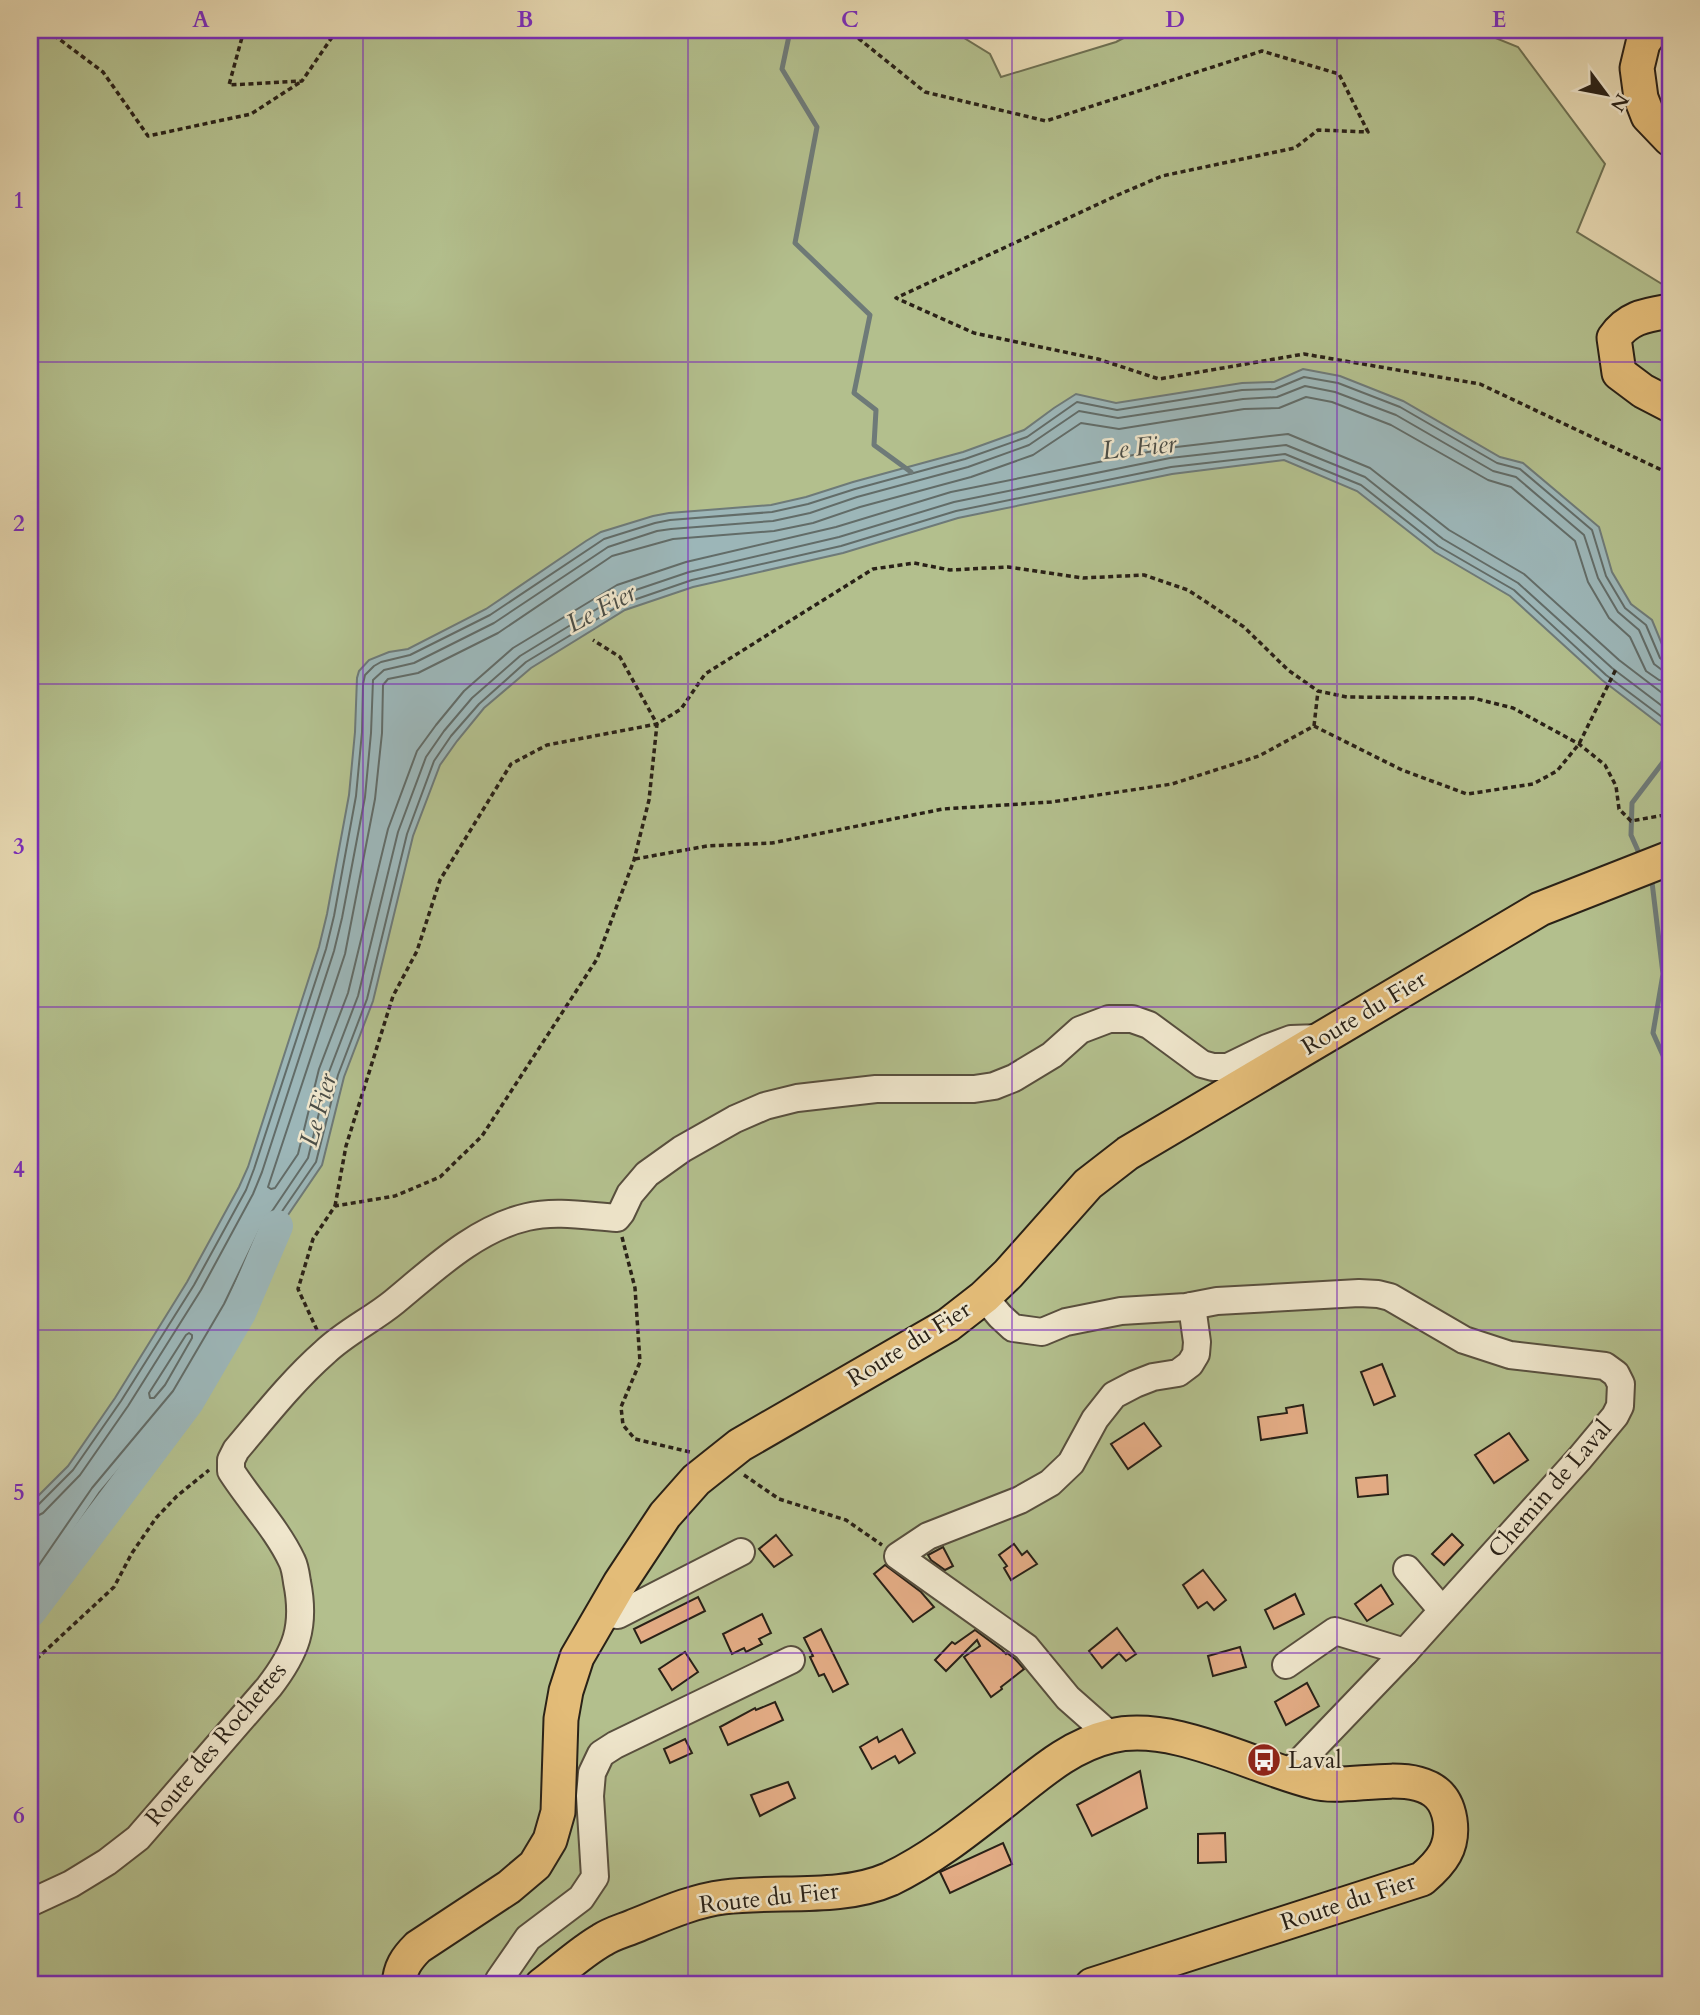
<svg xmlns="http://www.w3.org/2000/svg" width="1700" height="2015" font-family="Cardo,serif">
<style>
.green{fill:#b3bf8d;stroke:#6e7052;stroke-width:2}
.water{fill:#9cb6b8;stroke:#6e7a78;stroke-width:2}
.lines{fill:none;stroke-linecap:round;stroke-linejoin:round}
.shore{stroke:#626c68;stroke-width:2}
.stream{stroke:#6e7a78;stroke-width:5}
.river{stroke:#9cb6b8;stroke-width:32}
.building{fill:#e2ab84;stroke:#292117;stroke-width:2}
.minor-casing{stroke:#584f3e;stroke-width:30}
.major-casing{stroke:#292117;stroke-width:37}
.path{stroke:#292117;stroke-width:3.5;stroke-dasharray:5 3.5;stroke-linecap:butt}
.minor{stroke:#efe6cc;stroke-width:26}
.major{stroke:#e3bc78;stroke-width:33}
.grid{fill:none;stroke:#7b2cbf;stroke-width:2;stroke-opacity:0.55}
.labels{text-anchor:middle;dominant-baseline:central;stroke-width:5;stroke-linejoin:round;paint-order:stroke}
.street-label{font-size:24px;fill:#292117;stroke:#efe6cc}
.poi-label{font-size:24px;fill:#292117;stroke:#efe6cc;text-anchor:start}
.water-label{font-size:26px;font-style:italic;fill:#4c4e47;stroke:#efe6cc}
.neatline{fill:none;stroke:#7b2cbf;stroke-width:2.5}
.grid-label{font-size:23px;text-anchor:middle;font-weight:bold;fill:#7b2cbf}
</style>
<rect width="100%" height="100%" fill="#e6d8b1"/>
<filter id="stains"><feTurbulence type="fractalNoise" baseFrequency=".00286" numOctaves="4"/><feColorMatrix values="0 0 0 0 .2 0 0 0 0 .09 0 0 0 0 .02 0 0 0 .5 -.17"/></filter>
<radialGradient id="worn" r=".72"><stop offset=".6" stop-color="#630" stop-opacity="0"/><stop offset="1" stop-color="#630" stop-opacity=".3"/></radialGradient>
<!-- green -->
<polygon class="green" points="30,30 951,30 990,54 1001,77 1116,42 1139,30 1476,30 1518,47 1605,164 1577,232 1670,289 1670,1985 30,1985"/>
<!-- water -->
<polygon class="water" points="1303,369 1340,376 1403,401 1500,457 1523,463 1599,527 1612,572 1631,604 1652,620 1666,654 1670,656 1670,732 1602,680 1510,596 1435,552 1357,491 1284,460 1172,474 958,518 843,553 693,587 625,610 531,668 484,708 457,741 440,765 413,836 373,1001 344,1077 322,1165 273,1237 238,1312 186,1400 105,1497 30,1606 30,1504 68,1466 115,1398 187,1282 239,1187 248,1167 319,947 327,914 349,795 355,732 357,678 359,671 369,660 389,652 408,649 486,609 586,541 601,532 653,516 669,513 771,505 806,497 853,482 963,452 1024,430 1054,408 1076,394 1116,403 1242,383 1274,382"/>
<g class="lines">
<!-- shore -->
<g class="shore">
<polyline points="1670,681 1659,680 1646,671 1630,637 1609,618 1588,582 1575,541 1511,487 1488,480 1391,425 1332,402 1306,397 1279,408 1244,409 1119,429 1081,423 1033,455 971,477 860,507 813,523 774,531 673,539 612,556 498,633 418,673 388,679 383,685 382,733 375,799 345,954 268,1187 271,1189 275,1188 298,1154 319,1069 348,993 388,829 417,751 436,725 464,691 513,648 617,585 686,562 836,527 951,492 1168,448 1288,434 1370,468 1449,530 1524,574 1619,660 1670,699"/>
<polygon points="189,1333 192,1335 192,1338 165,1385 154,1398 150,1398 149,1393 186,1335"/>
<polyline points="30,1508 37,1506 73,1470 121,1401 194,1285 246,1190 254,1169 326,949 334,916 356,796 362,732 363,684 365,675 374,666 381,662 410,655 490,615 604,539 655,523 670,520 772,512 808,504 855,489 965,459 1027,437 1077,402 1117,410 1242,390 1275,389 1304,377 1338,383 1400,407 1497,463 1520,469 1592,530 1606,576 1625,608 1646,625 1660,658 1665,662 1670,662"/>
<polyline points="30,1517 37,1516 43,1513 80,1475 128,1406 201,1290 253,1194 262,1172 334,951 342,918 365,797 371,733 373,680 384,670 414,663 494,623 608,547 657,531 671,529 773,521 810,513 857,497 968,467 1029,445 1079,411 1118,418 1243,399 1277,397 1305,386 1335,392 1396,415 1493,471 1516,477 1584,535 1598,578 1618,612 1639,630 1654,664 1662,670 1670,671"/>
<polyline points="30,1578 92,1488 173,1391 224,1304 260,1229 308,1158 329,1072 358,996 398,832 426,757 444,731 472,698 520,656 618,596 689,572 839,537 954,502 1170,458 1286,445 1365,477 1443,539 1518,583 1612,668 1670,712"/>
<polyline points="30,1594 99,1493 181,1396 232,1309 267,1233 316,1162 338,1075 367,999 407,834 434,761 451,736 479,704 526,662 622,604 692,580 841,546 956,511 1171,467 1285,454 1361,485 1438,546 1514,590 1606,675 1670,723"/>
</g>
<!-- stream -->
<g class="stream">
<polyline points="786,30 789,36 782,69 817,127 795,243 870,315 854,393 876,410 874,445 911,472"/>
<polyline points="1639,853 1631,835 1632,803 1670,753"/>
<polyline points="1652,882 1663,974 1653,1033 1670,1071"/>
</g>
<!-- river -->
<polyline class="river" points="30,1612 188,1402 240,1313 277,1226"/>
</g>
<!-- building -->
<g class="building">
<polygon points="1382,1364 1395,1396 1374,1405 1361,1372"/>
<polygon points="1303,1405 1307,1433 1261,1440 1258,1417 1287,1413 1286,1408"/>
<polygon points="1144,1423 1161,1446 1128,1469 1111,1444"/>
<polygon points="1509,1433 1528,1460 1494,1483 1475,1455"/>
<polygon points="1387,1475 1388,1494 1358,1497 1356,1478"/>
<polygon points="1452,1534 1463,1545 1444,1565 1432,1554"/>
<polygon points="776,1535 792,1555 774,1567 759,1549"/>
<polygon points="1014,1544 1022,1555 1027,1551 1037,1564 1011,1580 1004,1568 1007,1566 999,1555"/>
<polygon points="943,1547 953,1566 945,1570 931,1560 928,1555"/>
<polygon points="885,1565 921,1592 934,1607 913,1622 874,1574"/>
<polygon points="1203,1570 1226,1600 1214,1610 1207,1602 1198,1608 1183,1585"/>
<polygon points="1381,1585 1393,1604 1367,1621 1355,1604"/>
<polygon points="1295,1594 1304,1614 1274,1629 1265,1610"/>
<polygon points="698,1597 705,1611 641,1643 634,1629"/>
<polygon points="762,1614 771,1633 759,1639 762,1644 746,1652 744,1648 732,1654 723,1634"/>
<polygon points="1117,1628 1136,1654 1126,1661 1119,1653 1102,1668 1089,1651"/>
<polygon points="821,1629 848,1684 833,1692 824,1674 819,1676 810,1657 813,1656 804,1638"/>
<polygon points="975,1630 1002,1650 1006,1654 1007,1653 1015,1659 1024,1669 1001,1687 1002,1689 991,1697 964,1657 980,1646 977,1640 946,1671 935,1660 952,1642 955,1644"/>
<polygon points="1240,1647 1246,1667 1213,1676 1208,1656"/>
<polygon points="685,1652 698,1672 672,1690 659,1669"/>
<polygon points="1307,1683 1319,1706 1286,1725 1275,1702"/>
<polygon points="775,1702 783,1720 728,1745 720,1727 755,1708 756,1710"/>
<polygon points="902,1729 915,1753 899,1763 895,1756 872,1769 860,1747 877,1737 879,1742"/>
<polygon points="685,1739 692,1753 670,1763 664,1749"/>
<polygon points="1140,1771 1147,1808 1092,1836 1077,1805"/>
<polygon points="788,1782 795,1798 760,1816 751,1795"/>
<polygon points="1225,1833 1226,1862 1198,1863 1198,1834"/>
<polygon points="1003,1843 1012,1864 950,1893 940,1872"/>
</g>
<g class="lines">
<!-- minor casing -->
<g class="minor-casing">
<g id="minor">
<polyline points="984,1297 1000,1316 1013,1328 1042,1332 1066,1322 1121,1311 1186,1307 1217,1301 1359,1293 1378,1294 1390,1297 1464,1340 1510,1355 1605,1366 1616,1374 1621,1384 1620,1406 1615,1416 1580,1458 1405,1652 1287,1775"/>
<polyline points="1407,1569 1442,1610"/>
<polyline points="601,1613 618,1615 741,1552"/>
<polyline points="1286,1665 1335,1631 1405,1652"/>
<polyline points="1111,1736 1068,1698 1026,1647 898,1556 928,1536 1020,1500 1050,1483 1071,1463 1095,1419 1114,1395 1135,1384 1153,1377 1178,1373 1190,1364 1196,1354 1197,1342 1192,1306"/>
<path d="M30 1903 71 1884 107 1862 138 1838 269 1687C296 1652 306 1627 297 1582 296 1575 295 1567 292 1561 277 1529 250 1501 231 1471V1460L236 1450C264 1417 292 1381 325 1352 346 1332 372 1320 394 1302 433 1270 475 1229 527 1217 555 1210 588 1216 617 1218L621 1213 630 1194 647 1174 682 1149 735 1119 765 1106 797 1098 876 1089H974L994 1086 1014 1078 1052 1055 1080 1030 1109 1019H1132L1149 1025 1202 1064 1213 1067H1228L1267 1048 1291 1039 1319 1038"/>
<polyline points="498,1985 499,1980 528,1938 581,1898 595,1877 590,1796 592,1773 601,1754 615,1745 791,1660"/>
</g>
</g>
<!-- major casing -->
<g class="major-casing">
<g id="major">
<polyline points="1652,30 1643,43 1637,68 1641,98 1648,116 1670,139"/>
<path d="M1670 311C1647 315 1628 317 1614 338L1619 373 1643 391 1670 405"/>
<path d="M399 1985C400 1968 406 1959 418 1947L509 1887 535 1865 550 1840 558 1812 561 1719 566 1691 577 1657 620 1583 665 1515 696 1480 740 1445 948 1325 984 1297 1008 1274 1088 1184 1128 1153 1540 909 1670 858"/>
<path d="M542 1985C562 1970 581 1952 602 1940 611 1934 622 1931 632 1927 662 1915 692 1901 724 1897 778 1890 840 1901 890 1879 932 1859 969 1829 1006 1800 1039 1774 1069 1746 1111 1736 1172 1721 1253 1767 1314 1782 1354 1793 1440 1756 1450 1820 1454 1847 1442 1862 1422 1879L1092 1985"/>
</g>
</g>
<!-- path -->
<g class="path">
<polyline points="47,30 103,72 148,136 251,114 302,81"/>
<polyline points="244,30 229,85 302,81 337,30"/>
<polyline points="859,30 858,38 925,92 1046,121 1262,51 1339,74 1368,132 1318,130 1295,148 1162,176 1120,194 896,298 974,333 1098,359 1159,379 1304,354 1480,384 1670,474"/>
<polyline points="1314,726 1318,691"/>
<polyline points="635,859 707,846 772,843 943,809 1051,802 1172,784 1259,756 1314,726 1402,770 1467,794 1533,784 1557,771 1579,744 1617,667"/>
<polyline points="1667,887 1666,891 1670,903"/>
<polyline points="335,1206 346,1146 393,996 417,951 440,880 511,764 547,745 657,724 620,657 593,640"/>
<polyline points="622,1237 635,1288 640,1362 621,1407 623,1425 635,1439 690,1452"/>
<polyline points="317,1330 298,1289 313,1239 335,1206 395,1196 440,1177 482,1136 597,959 634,860 649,800 657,724 681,709 705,674 873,569 914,563 950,570 1008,567 1083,578 1144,575 1188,590 1244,627 1288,670 1318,691 1347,697 1473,698 1513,708 1579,744 1605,765 1616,786 1619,809 1631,821 1670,814"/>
<polyline points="744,1475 779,1499 846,1520 882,1545"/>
<polyline points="30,1665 114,1587 132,1553 156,1518 177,1496 209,1470"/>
</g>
<!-- minor -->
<use href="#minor" class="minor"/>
<!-- major -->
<use href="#major" class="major"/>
</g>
<!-- grid -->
<path class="grid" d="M363 30V1985M688 30V1985M1012 30V1985M1337 30V1985M30 362H1670M30 684H1670M30 1007H1670M30 1330H1670M30 1653H1670"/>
<!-- icons -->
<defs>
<g id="bus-disc" transform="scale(1.75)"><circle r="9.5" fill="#8f2418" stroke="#efe6cc"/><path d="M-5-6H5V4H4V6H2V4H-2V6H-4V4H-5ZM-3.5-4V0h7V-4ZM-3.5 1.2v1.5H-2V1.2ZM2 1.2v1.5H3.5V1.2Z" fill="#fff"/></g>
</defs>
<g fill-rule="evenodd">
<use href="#bus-disc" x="1264" y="1760"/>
</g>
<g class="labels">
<!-- street labels -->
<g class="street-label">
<text transform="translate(1364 1013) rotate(-31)">Route du Fier</text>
<text transform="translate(909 1344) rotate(-32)">Route du Fier</text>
<text transform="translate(1550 1489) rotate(-49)">Chemin de Laval</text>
<text transform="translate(216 1744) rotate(-50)">Route des Rochettes</text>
<text transform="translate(769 1898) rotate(-6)">Route du Fier</text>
<text transform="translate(1348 1902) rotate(-18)">Route du Fier</text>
</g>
<!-- poi labels -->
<g class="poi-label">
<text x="1288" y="1760">Laval</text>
</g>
<!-- water labels -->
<g class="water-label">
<text transform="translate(1139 447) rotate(-6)">Le Fier</text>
<text transform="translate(601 608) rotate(-28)">Le Fier</text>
<text transform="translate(318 1110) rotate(-74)">Le Fier</text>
</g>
</g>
<!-- margin -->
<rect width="1700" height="2015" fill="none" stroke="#e6d8b1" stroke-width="77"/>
<!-- north arrow -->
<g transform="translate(1606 94) rotate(122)" stroke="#efe6cc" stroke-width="5" paint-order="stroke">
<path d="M0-5L12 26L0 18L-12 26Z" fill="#292117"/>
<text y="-10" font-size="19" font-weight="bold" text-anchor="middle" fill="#292117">N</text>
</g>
<rect x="38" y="38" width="1624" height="1938" class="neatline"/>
<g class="grid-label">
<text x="201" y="27">A</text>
<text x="525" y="27">B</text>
<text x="850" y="27">C</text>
<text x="1175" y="27">D</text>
<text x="1499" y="27">E</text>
<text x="19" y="208">1</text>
<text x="19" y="531">2</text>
<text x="19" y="854">3</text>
<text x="19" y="1177">4</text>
<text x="19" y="1500">5</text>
<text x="19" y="1823">6</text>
</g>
<rect width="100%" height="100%" filter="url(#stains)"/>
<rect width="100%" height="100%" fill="url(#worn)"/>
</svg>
